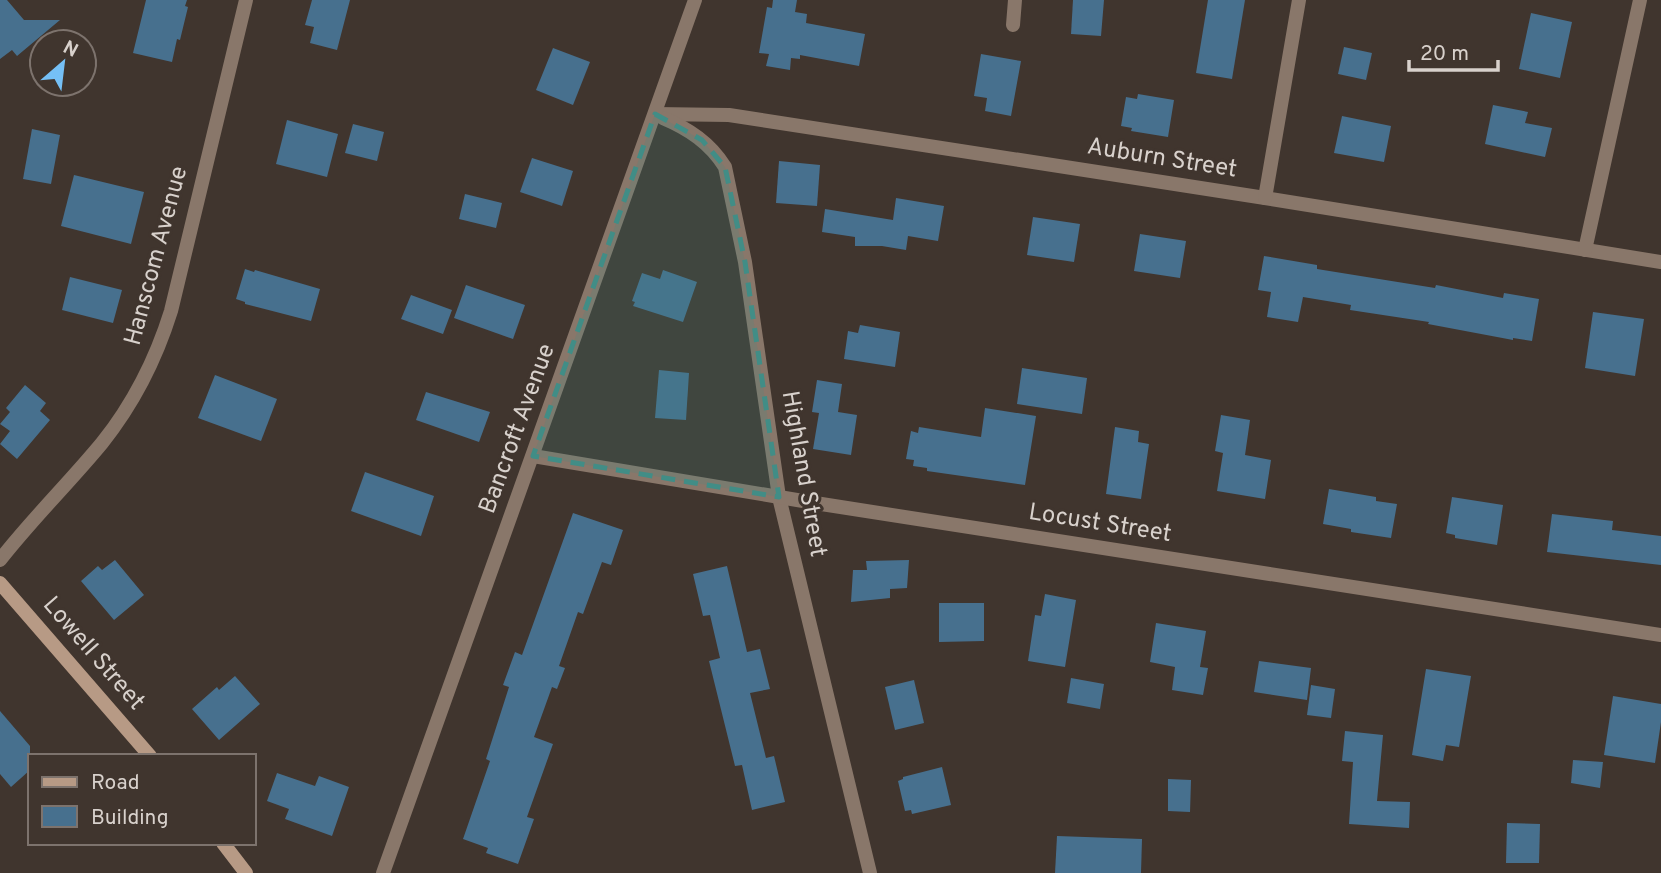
<svg xmlns="http://www.w3.org/2000/svg" width="1661" height="873" font-family="Overpass,sans-serif">
<style>
.building{fill:#47708e}
.lines{fill:none;stroke-linecap:round;stroke-linejoin:round}
.street{stroke:#89776a;stroke-width:14}
.secondary{stroke:#b79a85;stroke-width:14}
.marked{fill:#418d86;fill-opacity:0.2;stroke:#418d86;stroke-width:5;stroke-dasharray:14 9;stroke-linejoin:round}
.labels{text-anchor:middle;dominant-baseline:central;stroke-width:6;stroke-linejoin:round;paint-order:stroke}
.street-label{font-size:24px;fill:#d8d1cc;stroke:#40352e}
</style>
<rect width="100%" height="100%" fill="#40352e"/>
<!-- building -->
<g class="building">
<polygon points="0,0 7,0 24,20 60,20 17,56 12,50 0,59"/>
<polygon points="146,0 187,0 185,6 188,7 180,40 177,39 172,62 133,53"/>
<polygon points="312,0 350,0 337,50 310,43 314,27 305,25"/>
<polygon points="773,0 797,0 795,12 807,14 806,23 865,34 859,66 800,55 800,59 791,58 790,70 766,66 769,54 759,53 767,7 772,8"/>
<polygon points="1073,0 1104,0 1101,36 1071,34"/>
<polygon points="1208,0 1245,0 1232,79 1196,73"/>
<polygon points="1531,13 1572,22 1560,78 1519,69"/>
<polygon points="1344,47 1372,53 1366,80 1338,74"/>
<polygon points="553,48 590,62 573,105 536,90"/>
<polygon points="981,54 1021,61 1011,116 985,111 987,98 974,96"/>
<polygon points="1138,94 1174,100 1168,137 1131,131 1132,128 1121,126 1126,97 1137,99"/>
<polygon points="1493,105 1528,112 1525,123 1552,128 1545,157 1485,144"/>
<polygon points="1342,116 1391,126 1384,162 1334,153"/>
<polygon points="287,120 338,134 327,177 276,164"/>
<polygon points="353,124 384,132 377,161 345,153"/>
<polygon points="32,129 60,135 51,184 23,179"/>
<polygon points="532,158 573,171 562,206 520,192"/>
<polygon points="779,161 820,165 817,206 776,203"/>
<polygon points="74,175 144,192 131,244 61,226"/>
<polygon points="465,194 502,203 496,228 459,219"/>
<polygon points="896,198 944,206 938,241 908,236 906,250 882,246 855,246 855,237 822,232 825,209 893,220"/>
<polygon points="1033,217 1080,224 1074,262 1027,255"/>
<polygon points="1140,234 1186,241 1180,278 1134,271"/>
<polygon points="1264,256 1317,265 1317,269 1435,288 1436,285 1503,298 1504,293 1539,299 1532,341 1513,338 1513,340 1428,324 1429,322 1350,310 1351,305 1303,297 1298,322 1267,317 1271,292 1258,290"/>
<polygon points="245,269 254,272 255,270 320,289 311,321 245,304 245,302 236,299"/>
<polygon points="663,270 697,282 683,322 633,306 635,302 632,301 642,273 660,279"/>
<polygon points="70,277 122,290 113,323 62,310"/>
<polygon points="466,285 525,305 513,339 454,318"/>
<polygon points="411,295 452,310 443,334 401,319"/>
<polygon points="1593,312 1644,319 1635,376 1585,368"/>
<polygon points="860,325 900,332 895,367 844,359 848,331 858,333"/>
<polygon points="1022,368 1087,378 1082,414 1017,404"/>
<polygon points="659,370 689,373 686,420 655,418"/>
<polygon points="215,375 277,399 261,441 198,418"/>
<polygon points="817,380 842,384 838,412 857,415 851,455 813,449 819,413 812,412"/>
<polygon points="25,385 46,403 40,411 50,420 17,459 0,444 10,431 0,424 10,412 6,408"/>
<polygon points="426,392 490,412 479,442 416,420"/>
<polygon points="985,408 1036,416 1025,485 927,471 927,468 913,466 914,460 906,459 911,431 918,433 919,427 981,437"/>
<polygon points="1221,415 1250,420 1245,455 1271,460 1265,499 1217,491 1223,453 1215,451"/>
<polygon points="1115,427 1139,431 1138,442 1149,444 1141,499 1106,494"/>
<polygon points="365,472 434,496 421,536 351,511"/>
<polygon points="1329,489 1376,497 1376,501 1397,504 1391,538 1351,532 1351,529 1323,524"/>
<polygon points="1452,497 1503,505 1497,545 1455,538 1455,535 1446,533"/>
<polygon points="573,513 623,530 611,565 602,562 583,614 578,612 559,666 565,668 557,689 552,687 534,737 553,744 527,817 534,819 518,864 486,853 488,848 463,839 490,761 486,759 509,687 503,685 515,652 522,655"/>
<polygon points="1552,514 1613,521 1612,530 1661,536 1661,565 1547,552"/>
<polygon points="115,560 144,595 114,620 81,581 98,566 102,570"/>
<polygon points="909,560 907,588 890,589 890,598 851,602 853,570 867,570 866,561"/>
<polygon points="727,566 747,652 760,649 770,689 750,693 766,758 774,756 785,802 752,810 742,765 735,766 709,661 720,658 710,615 703,616 693,574"/>
<polygon points="1045,594 1076,600 1065,667 1028,661 1035,615 1041,616"/>
<polygon points="939,603 984,603 984,641 939,642"/>
<polygon points="1156,623 1206,631 1200,667 1208,668 1203,695 1172,690 1175,667 1150,662"/>
<polygon points="1259,661 1311,668 1307,700 1254,692"/>
<polygon points="1426,669 1471,676 1459,747 1446,745 1443,761 1412,755"/>
<polygon points="235,676 260,704 219,740 192,709 217,687 219,690"/>
<polygon points="1071,678 1104,684 1100,709 1067,703"/>
<polygon points="914,680 924,723 895,730 885,687"/>
<polygon points="1311,685 1335,689 1331,718 1307,715"/>
<polygon points="1613,696 1661,704 1661,722 1655,763 1604,755"/>
<polygon points="0,711 30,746 30,770 11,787 0,774"/>
<polygon points="1345,731 1383,735 1377,801 1410,802 1409,828 1349,824 1353,762 1342,761"/>
<polygon points="1573,760 1603,762 1600,788 1571,783"/>
<polygon points="942,767 951,805 912,814 911,810 905,811 898,781 903,779 903,777"/>
<polygon points="277,773 315,786 319,776 349,787 332,836 285,819 289,809 267,801"/>
<polygon points="1168,779 1191,780 1190,812 1168,811"/>
<polygon points="1507,823 1540,824 1539,863 1506,863"/>
<polygon points="1057,836 1142,839 1141,873 1055,873"/>
</g>
<g class="lines">
<!-- street -->
<g class="street">
<polyline points="1013,25 1015,0"/>
<polyline points="655,114 729,115 1265,198 1661,262"/>
<path d="M663 118C689 129 710 143 725 167L745 262 779 497 870 873"/>
<polyline points="1265,198 1299,0"/>
<polyline points="1585,250 1640,0"/>
<polyline points="533,456 815,503 1661,635"/>
<path d="M0 560C32 519 69 483 102 443 134 403 156 359 171 311L246 0"/>
<polyline points="383,873 695,0"/>
</g>
<!-- secondary -->
<g class="secondary">
<polyline points="0,583 150,756"/>
<polyline points="223,843 246,873"/>
</g>
</g>
<!-- marked area -->
<path class="marked" d="M655 114 702 140 725 167 745 262 779 497 533 456Z"/>
<g class="labels">
<!-- street labels -->
<g class="street-label">
<text transform="translate(1162 159) rotate(9)">Auburn Street</text>
<text transform="translate(157 256) rotate(-75)">Hanscom Avenue</text>
<text transform="translate(518 429) rotate(-70)">Bancroft Avenue</text>
<text transform="translate(803 474) rotate(80)">Highland Street</text>
<text transform="translate(1100 524) rotate(9)">Locust Street</text>
<text transform="translate(93 654) rotate(49)">Lowell Street</text>
</g>
</g>
<!-- legend -->
<rect x="28" y="754" width="228" height="91" fill="#40352e" stroke="#7d736d" stroke-width="2"/>
<rect x="42" y="777" width="35" height="10" fill="#b79a85" stroke="#7d736d" stroke-width="2"/>
<text x="91" y="789" font-size="21" fill="#d8d1cc">Road</text>
<rect x="42" y="806" width="35" height="21" fill="#47708e" stroke="#7d736d" stroke-width="2"/>
<text x="91" y="824" font-size="21" fill="#d8d1cc">Building</text>
<!-- north arrow -->
<g transform="translate(63 63) rotate(28)"><circle r="33" fill="#40352e" stroke="#7d736d" stroke-width="2"/>
<path d="M0-5L12 26L0 18L-12 26Z" fill="#75c0f6"/>
<text y="-10" font-size="19" font-weight="bold" text-anchor="middle" fill="#d8d1cc">N</text>
</g>
<!-- scale -->
<path d="M1409 60v10h89v-10" fill="none" stroke="#d8d1cc" stroke-width="3.5"/>
<text x="1420" y="60" font-size="21" fill="#d8d1cc" stroke="#40352e" stroke-width="5" paint-order="stroke">20 m</text>
</svg>
